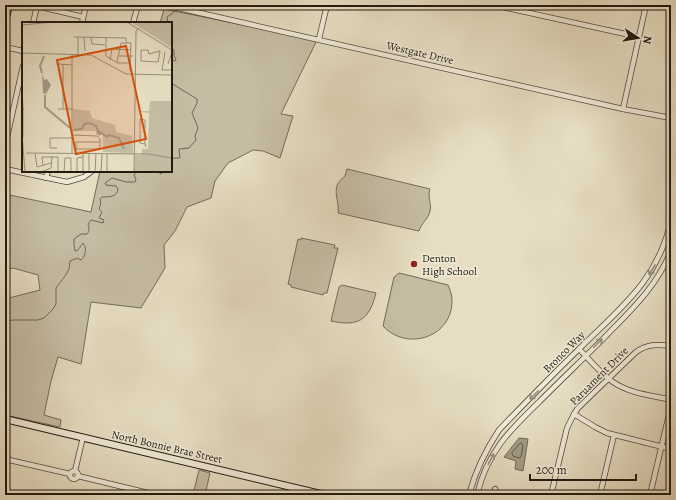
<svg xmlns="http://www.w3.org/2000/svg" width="676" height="500" font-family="Alegreya,serif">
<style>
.green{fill:#c5bca4;stroke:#746b5a}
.water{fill:#a39b86;stroke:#6f6757}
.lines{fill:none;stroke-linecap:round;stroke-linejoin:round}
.shore{stroke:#625a4c;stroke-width:1}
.stream{stroke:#6f6757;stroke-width:1}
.street-casing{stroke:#534b3d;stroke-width:6}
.secondary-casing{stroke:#221a11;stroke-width:8}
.street{stroke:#efe9d7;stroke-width:4.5}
.secondary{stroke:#efe9d7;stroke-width:6}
.oneway{stroke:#938c7e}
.poi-dot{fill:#8f2418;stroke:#efe9d7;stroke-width:1.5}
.labels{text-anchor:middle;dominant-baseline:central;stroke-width:3;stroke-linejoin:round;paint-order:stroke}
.street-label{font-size:11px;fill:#221a11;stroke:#efe9d7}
.poi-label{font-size:11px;fill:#221a11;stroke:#efe9d7;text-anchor:start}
.inset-river{fill:none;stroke:#a39b86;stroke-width:2}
.inset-road{fill:none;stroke:#988f7b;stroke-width:1}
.view{fill:#d4530c;fill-opacity:0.15;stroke:#d4530c;stroke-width:2}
.inset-edge{fill:none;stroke:#221a11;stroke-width:2}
</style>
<rect width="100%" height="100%" fill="#e6ddc2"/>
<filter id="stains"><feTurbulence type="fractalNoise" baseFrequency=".005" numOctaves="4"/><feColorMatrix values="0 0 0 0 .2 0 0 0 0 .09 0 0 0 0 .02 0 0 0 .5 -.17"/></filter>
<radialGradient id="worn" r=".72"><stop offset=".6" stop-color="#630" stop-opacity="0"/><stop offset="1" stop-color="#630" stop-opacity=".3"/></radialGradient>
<!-- green -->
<g class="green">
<polygon points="164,9 317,40 281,114 293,116 280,158 263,151 253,150 228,163 215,181 211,198 187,207 175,231 164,245 165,268 141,308 91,302 81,364 58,357 51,381 44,415 61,420 60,427 5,415 5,299 40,290 38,275 13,268 5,271 5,194 91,212 100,171 171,171 171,23 160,23"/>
<path d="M347 169 430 189C427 198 432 203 430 211 428 220 421 223 419 231L338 213C340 199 329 188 345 176Z"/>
<polygon points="301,238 335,245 334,248 338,248 327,293 324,293 323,295 291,287 291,285 288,284 298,239 301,240"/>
<path d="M399 273 448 285C450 289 452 295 452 300 453 337 407 352 383 326L394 277Z"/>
<path d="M342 285 376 293C369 320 359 327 331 321L339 287Z"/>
<polygon points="199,470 210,473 205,495 193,495"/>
</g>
<!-- water -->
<polygon class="water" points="519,438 528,439 523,471 515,469 516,461 504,457"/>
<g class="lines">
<!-- shore -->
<polygon class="shore" points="521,443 523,445 521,457 519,458 513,456 512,453"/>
<!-- stream -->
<g class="stream">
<polyline points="183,5 187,6 189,5"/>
<polyline points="168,23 167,17 173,13 174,10"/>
<polyline points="171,47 174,50 174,56 176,59 175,61 171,59"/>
<polyline points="171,83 197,99 197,103 192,113 198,128 195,136 196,140 189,148 179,149 180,158 174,158 171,160"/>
<polyline points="171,164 171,167"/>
<polyline points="149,171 151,172 158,172 161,174 162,171"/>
<path d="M5 321 14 320H38L44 318 53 309 56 304V288C60 282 65 277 68 271 70 269 69 265 70 261L77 258 81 260C86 256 87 247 83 243L78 250 75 251 74 245V239L81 234H87C90 231 89 227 88 224L91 220 103 223 104 220 99 218 102 212 99 209 101 203 100 199 102 197C109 197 117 197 118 189L116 186 106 185 105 183 112 178 126 182H135L136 179 134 175 137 171"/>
</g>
<!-- street casing -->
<g class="street-casing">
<g id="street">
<polyline points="165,5 623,109 671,118"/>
<polyline points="493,5 639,37"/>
<polyline points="33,23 37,6 83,17"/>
<polyline points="82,23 86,5"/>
<polyline points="133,23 138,5"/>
<polyline points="319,39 327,5"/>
<polyline points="5,47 23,51"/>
<polyline points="623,109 646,5"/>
<polyline points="5,146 23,66"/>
<polyline points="5,169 67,182 84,177 92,171"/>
<polyline points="46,178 48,171"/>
<path d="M579 349C590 360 600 373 613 382 629 393 649 395 667 399L670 402 671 406 650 495"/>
<polyline points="574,414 595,427 607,433 671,449"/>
<polyline points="5,459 70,474"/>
<circle cx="74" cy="475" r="4"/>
<polyline points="75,471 83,437"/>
<polyline points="78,476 148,493 148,495"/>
<polyline points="495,489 499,495"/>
<polyline points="148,493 158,495"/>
<polyline points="5,494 9,495"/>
<path d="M469 495C475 472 485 451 499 430 525 403 551 376 578 350 620 308 657 282 671 221"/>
<path d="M477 495C487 452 510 430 540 401 561 380 582 360 603 339 630 311 656 288 671 251"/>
<path d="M551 495 567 428 574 414 578 408 636 352C647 344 658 344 671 346"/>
<polyline points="600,495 614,435"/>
</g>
</g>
<!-- secondary casing -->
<g class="secondary-casing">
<g id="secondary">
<polyline points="5,22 9,5"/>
<polyline points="5,419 325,495"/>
</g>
</g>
<!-- street -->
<use href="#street" class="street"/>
<!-- secondary -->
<use href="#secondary" class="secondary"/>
</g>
<!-- one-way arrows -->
<defs><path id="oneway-shaft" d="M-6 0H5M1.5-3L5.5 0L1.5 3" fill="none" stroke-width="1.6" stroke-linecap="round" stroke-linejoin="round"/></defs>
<g class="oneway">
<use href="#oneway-shaft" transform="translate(652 270) rotate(121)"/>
<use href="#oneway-shaft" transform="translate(598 343) rotate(-45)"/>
<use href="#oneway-shaft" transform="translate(534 395) rotate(135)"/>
<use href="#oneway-shaft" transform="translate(491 459) rotate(-62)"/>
</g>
<!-- markers -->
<circle class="poi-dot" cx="414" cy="264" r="4"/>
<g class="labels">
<!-- street labels -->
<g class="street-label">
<text transform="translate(420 53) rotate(13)">Westgate Drive</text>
<text transform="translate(564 352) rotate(-45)">Bronco Way</text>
<text transform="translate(599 376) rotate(-45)">Paruament Drive</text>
<text transform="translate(167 447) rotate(13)">North Bonnie Brae Street</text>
</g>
<!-- poi labels -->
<g class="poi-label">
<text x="422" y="258">Denton<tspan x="422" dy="13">High School</tspan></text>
</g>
</g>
<!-- overview -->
<g transform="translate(22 22)">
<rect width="150" height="150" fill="#e6ddc2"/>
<path d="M109 0H150L149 25ZM128 79H150V150H112L113 133H120V127H126L127 91 114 89H127ZM51 87 68 89 70 96 93 103 94 110 110 114 111 131 81 130V113H74V109H51Z" fill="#c5bca4"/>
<path d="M20 51 22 58 25 57 29 63 24 72 21 71Z" fill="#a39b86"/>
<path class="inset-river" d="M20 51 18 44 22 34M23 73V85L48 106M51 108 60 107 62 102 68 101 74 104 77 112 78 110 85 115 87 113 97 116 102 127"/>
<path class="inset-road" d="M105 0 150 28M0 3 32 0M52 15 104 16V21M62 16 63 29M69 16 70 22 83 23M84 16V34L96 41H109M119 28H126L127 32 138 29 136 40 119 39ZM143 30 140 48H150M0 31 69 33 104 52 150 53M56 32V15M97 34H111M88 38 90 27 109 28M95 40 99 21H109L108 49M36 42 51 43M146 42 150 30M0 61 1 88M36 87H51M41 87V42M118 107V97L123 98V107M118 108V121L123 122 124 125M0 112 3 150M50 113 75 114 78 117V127H54V120M1 115V85M54 120H78M123 122V108M35 126H28V116H50M4 131 126 132 150 136M13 131 15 145 29 141M50 131V32M43 136H49V150M21 143 20 135H36V150M19 150 29 146 30 134M42 150 43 136M55 150V136L61 135M61 150V131M67 150V132M73 150 74 131M79 150 80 132M85 150V132M112 150 114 9 117 6"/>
<path class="view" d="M104 24 124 117 54 132 35 38Z"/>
<rect width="150" height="150" class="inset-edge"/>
</g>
<!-- margin -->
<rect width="676" height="500" fill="none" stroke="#e6ddc2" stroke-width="20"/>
<rect x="6" y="6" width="664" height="488" fill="none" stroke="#221a11" stroke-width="2"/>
<rect x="10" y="10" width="656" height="480" fill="none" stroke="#221a11"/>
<!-- north arrow -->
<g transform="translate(638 38) rotate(102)" stroke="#efe9d7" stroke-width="3" paint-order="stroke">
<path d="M0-3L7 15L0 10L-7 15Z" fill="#221a11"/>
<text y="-6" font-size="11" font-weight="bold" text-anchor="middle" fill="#221a11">N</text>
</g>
<!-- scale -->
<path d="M530 474v6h106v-6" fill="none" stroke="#221a11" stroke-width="2"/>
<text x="536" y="474" font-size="12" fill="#221a11" stroke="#efe9d7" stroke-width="3" paint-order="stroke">200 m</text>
<rect width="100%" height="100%" filter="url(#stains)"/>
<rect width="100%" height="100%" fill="url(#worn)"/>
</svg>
